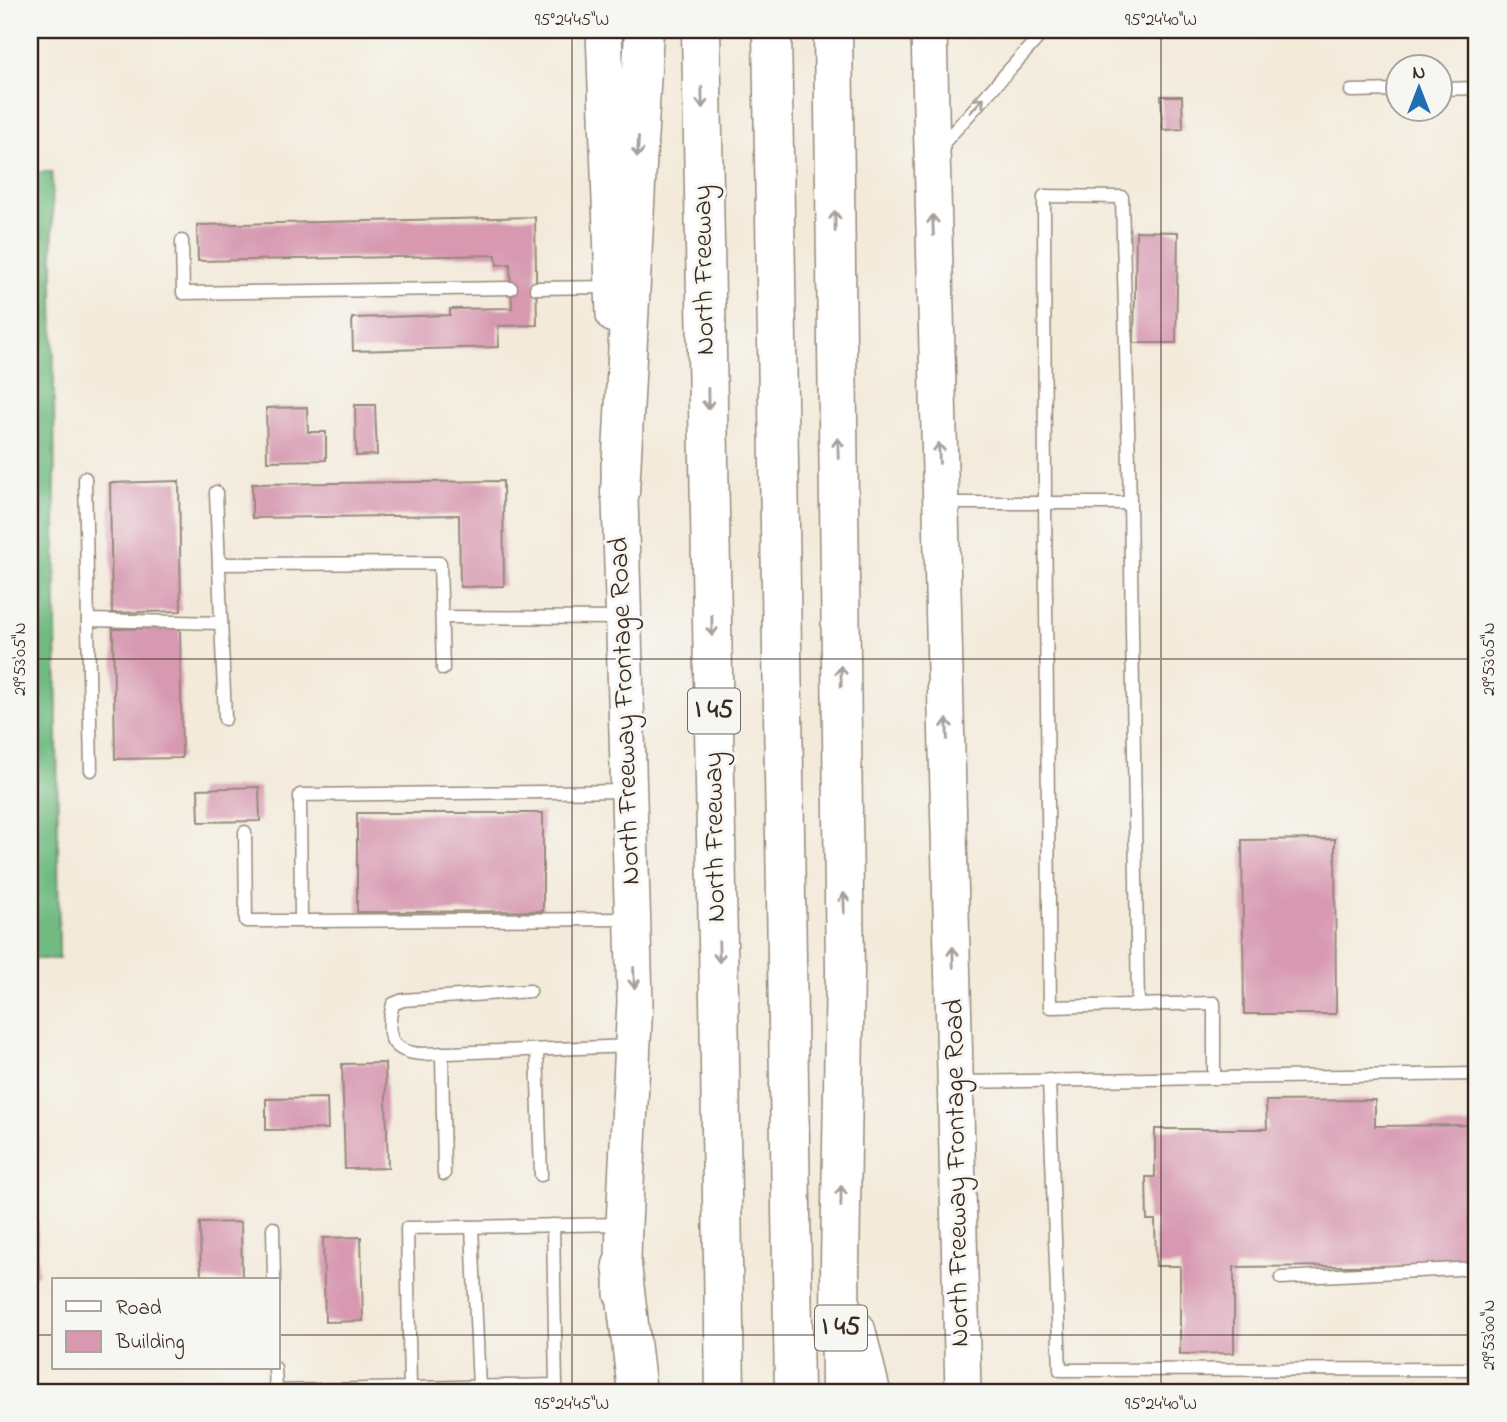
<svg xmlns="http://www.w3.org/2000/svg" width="1507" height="1422" font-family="'Indie Flower',sans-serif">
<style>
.forest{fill:#71bb82;stroke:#567250;stroke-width:2}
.building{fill:#d798b0}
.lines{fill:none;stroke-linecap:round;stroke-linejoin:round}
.service-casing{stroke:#978a7c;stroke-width:15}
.secondary-casing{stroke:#978a7c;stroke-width:38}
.motorway-casing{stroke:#978a7c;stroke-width:41}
.service{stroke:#fff;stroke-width:12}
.secondary{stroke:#fff;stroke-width:35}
.motorway{stroke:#fff;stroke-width:38}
.oneway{stroke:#a79f9a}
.ticks{fill:none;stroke:#3b2a1e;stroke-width:2;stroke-opacity:0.45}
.labels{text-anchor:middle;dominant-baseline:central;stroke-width:6;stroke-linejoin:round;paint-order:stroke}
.shield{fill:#f6f6f2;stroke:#73675e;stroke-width:2}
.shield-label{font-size:26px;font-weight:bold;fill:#3b2a1e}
.street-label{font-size:28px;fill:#3b2a1e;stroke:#f6f6f2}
.neatline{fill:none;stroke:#3b2a1e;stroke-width:2.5}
.ticks-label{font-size:18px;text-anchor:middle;fill:#3b2a1e}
</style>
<rect width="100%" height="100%" fill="#f6f6f2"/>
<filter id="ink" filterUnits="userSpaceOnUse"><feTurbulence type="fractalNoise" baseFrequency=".0143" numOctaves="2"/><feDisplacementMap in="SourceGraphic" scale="14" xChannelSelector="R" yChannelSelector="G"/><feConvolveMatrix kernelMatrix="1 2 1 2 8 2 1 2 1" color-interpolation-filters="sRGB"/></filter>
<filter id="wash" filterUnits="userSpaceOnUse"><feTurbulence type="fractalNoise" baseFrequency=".00686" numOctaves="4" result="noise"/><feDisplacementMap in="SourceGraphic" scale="28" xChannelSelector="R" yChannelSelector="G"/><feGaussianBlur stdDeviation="1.57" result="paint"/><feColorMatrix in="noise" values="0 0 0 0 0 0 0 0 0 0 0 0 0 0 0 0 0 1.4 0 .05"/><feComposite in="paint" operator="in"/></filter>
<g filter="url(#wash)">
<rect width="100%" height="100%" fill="#f3eada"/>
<!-- forest -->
<polygon class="forest" points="30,172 52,172 59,959 30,959"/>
<g id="blocks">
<!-- building -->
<g class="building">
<polygon points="134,30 276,30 276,32 135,34"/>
<rect x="1161" y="30" width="36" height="9"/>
<polygon points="1161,96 1182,96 1183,129 1163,130"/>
<polygon points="535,217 537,325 498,326 499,347 353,351 352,318 450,315 450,309 512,308 510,264 497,265 496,255 198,261 197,225"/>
<polygon points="1136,231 1178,232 1176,343 1134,343"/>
<polygon points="355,405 375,405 377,455 356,456"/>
<polygon points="307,407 308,432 326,432 326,460 267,461 266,408"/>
<polygon points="179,481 181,611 112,613 110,483"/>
<polygon points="503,481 504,586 460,587 459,515 252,518 252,484"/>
<polygon points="180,628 182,758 115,759 113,629"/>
<polygon points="259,787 260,821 199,822 198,789"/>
<polygon points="357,813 543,813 543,911 357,912"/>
<polygon points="1335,839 1336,1014 1244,1014 1242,840"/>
<polygon points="385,1063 388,1168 345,1169 342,1064"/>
<polygon points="30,1081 37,1081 38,1276 30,1276"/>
<polygon points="327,1098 328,1129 266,1130 266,1099"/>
<polygon points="1375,1100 1375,1126 1477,1125 1477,1265 1234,1267 1234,1353 1180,1354 1180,1266 1156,1266 1155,1220 1147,1220 1146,1177 1155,1177 1155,1129 1267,1129 1266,1101"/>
<polygon points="241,1222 242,1280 201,1280 200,1223"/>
<polygon points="361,1237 363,1321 325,1322 323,1238"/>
</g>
</g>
</g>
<g filter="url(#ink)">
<use href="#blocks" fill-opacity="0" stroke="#978a7c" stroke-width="2"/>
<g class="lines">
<!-- service casing -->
<g class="service-casing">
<g id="service">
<polyline points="1440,89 1477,88"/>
<polyline points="1351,91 1398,90"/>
<polyline points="939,148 1045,30"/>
<polyline points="182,241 183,293 511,288"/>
<polyline points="536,288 612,287"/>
<polyline points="85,478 91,770"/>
<polyline points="216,492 225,719"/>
<polyline points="941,503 1045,503 1050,1007 1214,1003 1214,1078 958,1082"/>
<polyline points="1130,503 1122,197 1044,196 1045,503 1130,503 1138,1005"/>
<polyline points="219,564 440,563 443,669"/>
<polyline points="442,617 620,618"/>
<polyline points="88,620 221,623"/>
<polyline points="628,791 300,795 301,921 630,919"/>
<polyline points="245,832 246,921 301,921"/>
<path d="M530 991 403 1000 393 1004C385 1034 389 1052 422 1054L632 1046"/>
<polyline points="537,1050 541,1175"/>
<polyline points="442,1053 444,1174"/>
<polyline points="1214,1078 1477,1074"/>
<polyline points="1049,1080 1060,1370 1477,1369"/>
<polyline points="472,1227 479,1387"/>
<polyline points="273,1228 274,1280"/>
<polyline points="1281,1278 1477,1268"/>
<polyline points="275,1368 276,1391 556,1385 553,1225"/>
<polyline points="410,1388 407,1228 623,1224"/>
</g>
</g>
<!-- secondary casing -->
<g class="secondary-casing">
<g id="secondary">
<polyline points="604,30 614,315"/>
<polyline points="929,30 963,1392"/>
<polyline points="619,465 635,1001 624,1224 622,1294"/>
</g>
</g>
<!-- motorway casing -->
<g class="motorway-casing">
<g id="motorway">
<polyline points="701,30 719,997 725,1392"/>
<polyline points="772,30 794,1392"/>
<polyline points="833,30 845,971 840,1264 841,1392"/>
<polyline points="620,493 644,30"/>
<polyline points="622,1265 637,1392"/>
<polyline points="856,1330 871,1392"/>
</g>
</g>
<!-- service -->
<use href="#service" class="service"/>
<!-- secondary -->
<use href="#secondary" class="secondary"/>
<!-- motorway -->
<use href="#motorway" class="motorway"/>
</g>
<!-- one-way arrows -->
<defs><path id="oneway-shaft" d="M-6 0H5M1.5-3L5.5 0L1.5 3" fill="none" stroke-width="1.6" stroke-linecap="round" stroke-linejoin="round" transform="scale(1.75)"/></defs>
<g class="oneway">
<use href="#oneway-shaft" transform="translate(702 98) rotate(89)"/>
<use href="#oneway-shaft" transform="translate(977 105) rotate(-48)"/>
<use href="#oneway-shaft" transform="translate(638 147) rotate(93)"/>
<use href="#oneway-shaft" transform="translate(835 221) rotate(-91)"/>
<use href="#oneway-shaft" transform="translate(933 225) rotate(-92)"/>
<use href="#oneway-shaft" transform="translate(708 399) rotate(89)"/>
<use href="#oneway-shaft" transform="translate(838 448) rotate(-91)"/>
<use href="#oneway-shaft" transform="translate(939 453) rotate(-92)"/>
<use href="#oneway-shaft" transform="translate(712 626) rotate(89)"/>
<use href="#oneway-shaft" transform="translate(841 676) rotate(-91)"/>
<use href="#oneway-shaft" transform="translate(947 729) rotate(-92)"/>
<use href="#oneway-shaft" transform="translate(844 903) rotate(-91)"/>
<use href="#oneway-shaft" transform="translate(719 952) rotate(89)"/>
<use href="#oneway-shaft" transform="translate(953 957) rotate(-91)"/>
<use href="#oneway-shaft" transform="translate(634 978) rotate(88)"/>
<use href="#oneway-shaft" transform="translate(841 1196) rotate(-89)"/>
</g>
</g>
<!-- ticks -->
<path class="ticks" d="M572 30V1392M1161 30V1392M30 659H1477M30 1335H54M278 1335H1477"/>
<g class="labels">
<!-- shield labels -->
<g class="shield">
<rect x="688" y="688.5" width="52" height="45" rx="5"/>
<rect x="815" y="1305.5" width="52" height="45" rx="5"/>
</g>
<g class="shield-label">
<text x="714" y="711">I 45</text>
<text x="841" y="1328">I 45</text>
</g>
<!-- street labels -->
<g class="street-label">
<text transform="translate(705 270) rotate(-91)">North Freeway</text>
<text transform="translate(626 711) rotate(-92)">North Freeway Frontage Road</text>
<text transform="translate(716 837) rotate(-91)">North Freeway</text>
<text transform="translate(958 1173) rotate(-91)">North Freeway Frontage Road</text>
</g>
</g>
<!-- margin -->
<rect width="1507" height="1422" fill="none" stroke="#f6f6f2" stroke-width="77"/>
<!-- legend -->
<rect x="52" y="1278" width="228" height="91" fill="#f6f6f2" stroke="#aba49d" stroke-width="2"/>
<rect x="66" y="1301" width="35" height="10" fill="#ffffff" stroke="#aba49d" stroke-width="2"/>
<text x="116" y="1314" font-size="21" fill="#3b2a1e">Road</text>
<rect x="66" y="1331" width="35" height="21" fill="#d798b0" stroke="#aba49d" stroke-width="2"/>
<text x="116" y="1348" font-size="21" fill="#3b2a1e">Building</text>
<!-- north arrow -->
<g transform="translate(1419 88)"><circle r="33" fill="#f6f6f2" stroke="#aba49d" stroke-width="2"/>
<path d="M0-5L12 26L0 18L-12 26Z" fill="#1f6fb2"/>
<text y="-10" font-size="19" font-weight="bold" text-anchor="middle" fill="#3b2a1e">N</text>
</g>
<rect x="38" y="38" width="1430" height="1346" class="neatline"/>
<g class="ticks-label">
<text x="572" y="25">95°24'45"W</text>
<text x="1161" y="25">95°24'40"W</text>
<text transform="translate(19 659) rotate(-90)" y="6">29°53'05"N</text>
<text transform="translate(1488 659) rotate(-90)" y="6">29°53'05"N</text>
<text transform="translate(1488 1335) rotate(-90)" y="6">29°53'00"N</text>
<text x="572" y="1409">95°24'45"W</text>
<text x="1161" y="1409">95°24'40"W</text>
</g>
</svg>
